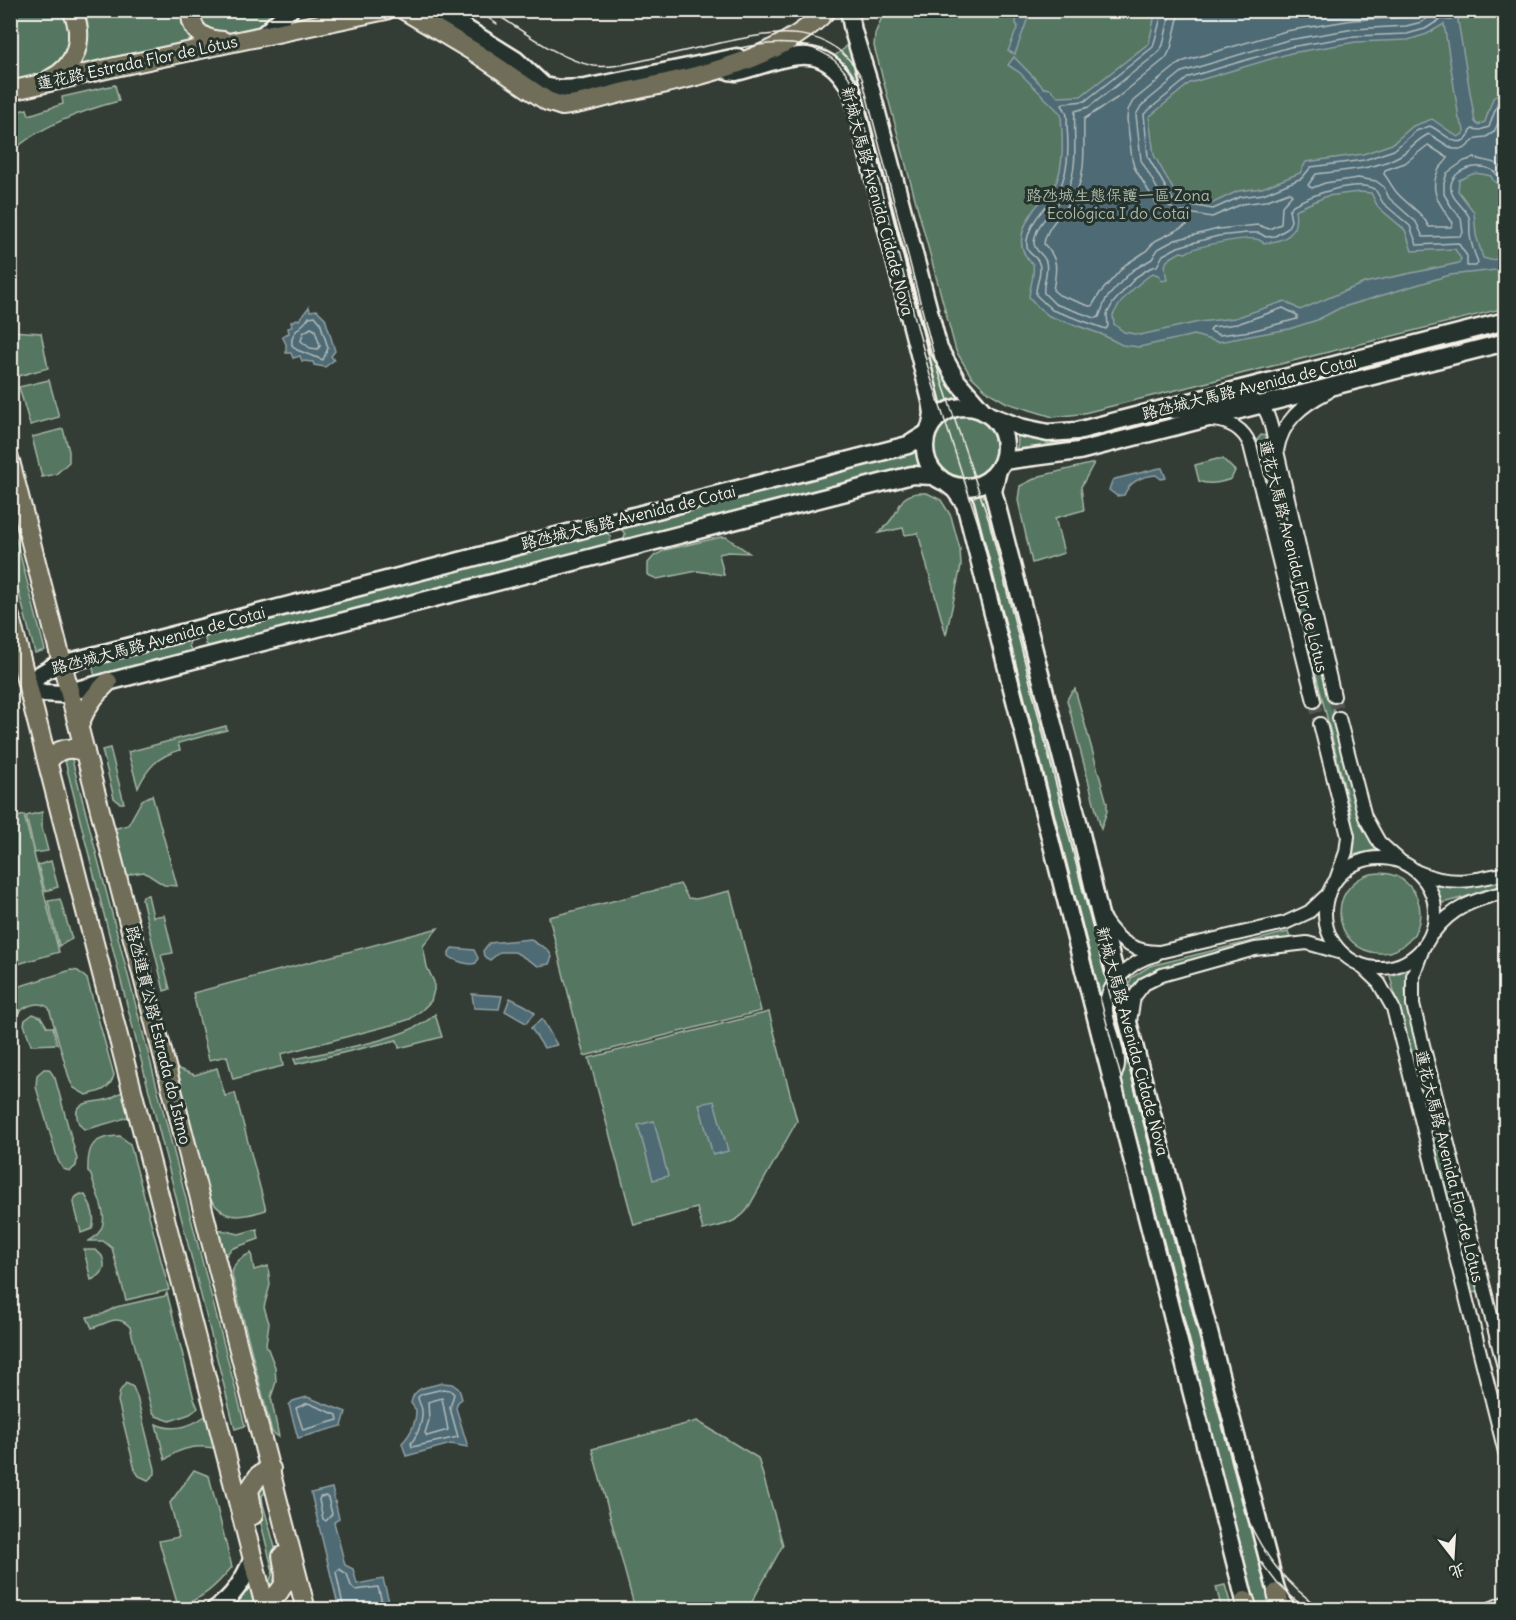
<svg xmlns="http://www.w3.org/2000/svg" width="1516" height="1620" font-family="Delius,'LXGW WenKai TC',sans-serif">
<style>
.green{fill:#547660;stroke:#a4b4a4;stroke-width:1.5}
.water{fill:#4e6a74;stroke:#90a0a2;stroke-width:1.5;fill-rule:evenodd}
.lines{fill:none;stroke-linecap:round;stroke-linejoin:round}
.shore{stroke:#b2bbba;stroke-width:1.5}
.street-tunnel{stroke:#515751;stroke-width:12;stroke-dasharray:12 6;stroke-linecap:butt}
.street-casing{stroke:#f4f1e8;stroke-width:16}
.secondary-casing{stroke:#f4f1e8;stroke-width:21}
.primary-casing{stroke:#f4f1e8;stroke-width:22}
.street{stroke:#26332d;stroke-width:12}
.secondary{stroke:#26332d;stroke-width:16}
.primary{stroke:#706e59;stroke-width:18}
.tram{stroke:#f4f1e8;stroke-width:1.5}
.labels{text-anchor:middle;dominant-baseline:central;stroke-width:6;stroke-linejoin:round;paint-order:stroke}
.street-label{font-size:16px;fill:#f4f1e8;stroke:#26332d}
.park-label{font-size:16px;fill:#acbaab;stroke:#26332d}
</style>
<rect width="100%" height="100%" fill="#343c36"/>
<filter id="ink" filterUnits="userSpaceOnUse"><feTurbulence type="fractalNoise" baseFrequency=".0167" numOctaves="2"/><feDisplacementMap in="SourceGraphic" scale="12" xChannelSelector="R" yChannelSelector="G"/><feConvolveMatrix kernelMatrix="1 2 1 2 8 2 1 2 1" color-interpolation-filters="sRGB"/></filter>
<g filter="url(#ink)">
<!-- green -->
<g class="green">
<polygon points="885,10 1505,11 1505,308 1080,414 1053,417 1007,403 988,392 971,376 956,351 874,46 875,34"/>
<path d="M11 11H66C76 32 72 55 52 70 42 78 23 79 11 81Z"/>
<polygon points="79,11 187,11 196,41 74,68"/>
<polygon points="200,11 281,11 268,24 218,35 207,31 202,24"/>
<polygon points="848,41 852,60 963,397 954,398 937,406 856,85 849,71 833,57 845,48"/>
<path d="M115 85 119 101C84 110 37 127 11 153V113L27 109 29 115 63 104 62 97Z"/>
<polygon points="1505,328 1505,333 1056,446 1016,454 1018,441 1016,432 1035,437"/>
<polygon points="11,331 41,333 48,368 18,376 11,351"/>
<polygon points="49,380 59,417 30,425 19,387"/>
<circle cx="964" cy="447" r="31"/>
<polygon points="63,429 69,451 69,462 56,474 42,477 32,437"/>
<polygon points="1261,435 1266,436 1361,821 1371,841 1379,849 1353,855 1355,843 1350,809 1257,440"/>
<polygon points="918,451 922,464 624,540 625,534 621,529"/>
<path d="M1217 459H1223L1235 471 1231 479C1221 482 1209 486 1199 481L1195 465Z"/>
<polygon points="1094,463 1081,487 1084,510 1055,518 1064,553 1032,563 1018,500 1020,486 1040,476"/>
<path d="M917 493H927L941 500 951 516 960 549 961 566 946 635 918 533 905 535 903 528 879 533C884 528 889 523 893 517 902 504 899 497 917 493Z"/>
<polygon points="980,494 984,496 985,499 1101,959 1271,1609 1257,1609 1061,857 971,499"/>
<polygon points="10,516 45,650 35,653 11,563"/>
<polygon points="606,532 611,537 609,545 214,646 209,646 206,644 205,638 211,634"/>
<polygon points="721,537 726,537 749,553 728,552 719,554 724,575 697,571 657,579 648,575 648,563 654,556 665,550"/>
<polygon points="190,640 189,646 192,651 95,676 92,665"/>
<polygon points="1075,689 1107,803 1107,811 1101,829 1067,700 1070,694"/>
<path d="M226 726 227 730 178 743 180 750C158 756 147 768 138 788L128 752Z"/>
<polygon points="110,748 124,803 120,803 114,798 102,750"/>
<polygon points="71,756 245,1426 235,1429 64,757"/>
<polygon points="152,795 177,886 164,885 144,872 131,874 124,878 109,830 128,825 142,800"/>
<polygon points="42,812 42,828 48,851 35,853 26,816"/>
<polygon points="24,815 59,952 11,966 11,819"/>
<polygon points="51,861 58,887 45,891 38,865"/>
<circle cx="1380" cy="913" r="40"/>
<path d="M1505 879V887L1442 903 1436 885C1461 893 1480 885 1505 879Z"/>
<polygon points="680,884 688,898 696,899 730,891 761,1011 584,1056 549,917"/>
<polygon points="148,895 153,917 164,915 173,953 161,955 170,989 164,991 142,899 143,896"/>
<polygon points="60,899 72,939 59,946 48,901"/>
<polygon points="438,928 423,946 427,967 434,982 434,990 431,1001 422,1010 410,1019 395,1024 281,1054 283,1066 233,1079 227,1056 209,1060 193,993"/>
<polygon points="1288,932 1291,941 1170,968 1152,973 1131,987 1129,985 1131,978 1150,966"/>
<polygon points="1410,969 1405,987 1406,1002 1479,1292 1471,1293 1390,976"/>
<path d="M71 970 78 971 87 979 114 1075C110 1090 100 1092 86 1095L74 1088 70 1081 49 1008C37 999 20 1007 14 1020L11 1010V989Z"/>
<path d="M769 1012 797 1121 747 1210C736 1224 719 1226 703 1230L697 1208 634 1225 589 1058Z"/>
<polygon points="33,1014 41,1017 47,1027 53,1027 57,1044 31,1045 24,1024 25,1020"/>
<path d="M435 1014 442 1037 399 1048 397 1040 296 1064 294 1059C329 1051 412 1039 435 1014Z"/>
<path d="M173 1067 195 1075 217 1068 225 1096 235 1093 266 1210C239 1218 224 1222 207 1194Z"/>
<polygon points="44,1069 49,1069 55,1078 77,1159 76,1166 70,1171 63,1169 58,1160 36,1087 37,1075"/>
<path d="M122 1092 127 1093 133 1114C126 1120 99 1125 88 1129H84C79 1125 78 1123 77 1117 73 1100 98 1103 109 1099 114 1097 117 1094 122 1092Z"/>
<path d="M120 1136 130 1144 169 1290 126 1300 112 1248 103 1241H89C117 1224 97 1199 91 1175L88 1172C87 1146 92 1137 120 1136Z"/>
<path d="M81 1194 85 1195C91 1205 96 1218 92 1229L81 1233C80 1226 74 1206 74 1202 74 1197 77 1196 81 1194Z"/>
<polygon points="217,1229 239,1234 257,1229 259,1239 231,1249 224,1258"/>
<path d="M84 1250H96L102 1256C107 1268 103 1275 91 1280Z"/>
<path d="M251 1253 254 1270 268 1266 270 1285 264 1307 269 1323 266 1344 275 1367 276 1382 271 1397 279 1437 272 1432 232 1275C233 1263 240 1258 251 1253Z"/>
<path d="M167 1293 194 1399 198 1408 190 1414 170 1421 156 1416 152 1411 130 1327C117 1313 107 1324 92 1328L87 1317 103 1314 116 1307 165 1296Z"/>
<polygon points="126,1383 133,1387 137,1397 155,1469 155,1474 148,1480 139,1476 135,1470 118,1401 120,1391"/>
<path d="M211 1411 221 1450C202 1444 181 1446 165 1460L156 1424C175 1433 196 1425 211 1411Z"/>
<polygon points="697,1421 758,1458 783,1545 748,1609 635,1609 592,1449"/>
<path d="M194 1470 209 1476 232 1567C216 1586 202 1600 178 1606L159 1541 179 1537 170 1503Z"/>
<polygon points="262,1478 266,1491 262,1496 263,1504 282,1573 272,1592 269,1583 273,1572 255,1499"/>
<polygon points="1225,1585 1232,1609 1210,1609 1221,1606 1216,1587"/>
<polygon points="250,1587 254,1606 252,1609 229,1609"/>
</g>
<!-- water -->
<g class="water">
<path d="M1162 10 1464 11 1459 15 1458 21 1475 122 1478 125 1485 122 1493 98 1505 90 1506 184C1498 185 1493 183 1491 176 1470 171 1476 173 1459 180L1458 191 1474 212 1476 235 1483 258 1490 260 1505 258V269L1450 275 1433 280 1340 308 1317 320 1289 329 1218 342 1194 335 1139 347 1122 345 1101 334 1049 316 1038 307 1029 297C1030 285 1035 276 1033 264 1015 249 1020 230 1033 211 1039 201 1051 194 1056 183 1065 162 1062 137 1061 114L1019 72 1008 65 1014 57 1044 88 1051 89 1058 97 1081 96 1149 43 1155 14ZM1444 24 1458 112C1457 122 1465 123 1464 133L1458 137 1432 119 1413 126 1392 144 1363 154 1306 162 1300 173 1262 188 1238 191 1211 204 1178 198 1154 155 1149 117 1190 83 1291 53 1356 42 1408 40 1427 34ZM1359 192 1371 193 1378 207 1405 230 1412 251 1455 249 1461 259 1459 263 1364 283 1300 310 1285 301 1235 318 1199 322 1140 335 1124 332 1114 324 1113 315C1122 298 1137 284 1153 273L1160 276 1161 281 1167 280C1163 261 1164 261 1181 252L1186 253C1193 246 1245 237 1256 239 1259 239 1262 242 1264 243 1286 241 1299 234 1295 210L1327 196Z"/>
<polygon points="1017,11 1030,12 1015,54 1008,51 1018,26 1016,24"/>
<polygon points="309,307 310,311 317,310 325,318 335,351 331,356 334,360 325,367 314,365 313,362 302,361 300,356 293,358 291,353 286,353 286,344 282,336 289,333 288,328 292,327 291,322 297,319 299,320"/>
<path d="M1160 468H1162L1166 478 1161 479 1156 475C1141 476 1130 481 1124 495L1117 496 1109 490 1112 481 1115 479Z"/>
<path d="M531 939C538 948 546 943 552 957L549 964 538 966 515 952H500L490 960 484 956 483 951 489 943Z"/>
<path d="M452 948 474 950 478 958 476 963C469 966 455 961 449 956V952Z"/>
<polygon points="472,994 502,996 499,1009 474,1008"/>
<polygon points="510,998 526,1006 535,1013 526,1023 505,1011"/>
<polygon points="542,1019 557,1045 544,1048 531,1028"/>
<polygon points="714,1101 728,1151 713,1155 699,1104"/>
<polygon points="654,1121 668,1176 653,1180 638,1125"/>
<path d="M443 1383 452 1384 459 1389 462 1399 458 1402 456 1408 468 1447 451 1444 406 1456 402 1443C412 1433 416 1423 416 1410L411 1403C414 1386 428 1387 443 1383Z"/>
<polygon points="307,1397 346,1412 342,1426 298,1438 289,1405 293,1401"/>
<polygon points="332,1488 339,1519 334,1522 345,1565 353,1569 357,1584 383,1579 391,1609 339,1609 311,1493"/>
</g>
<g class="lines">
<!-- shore -->
<g class="shore">
<path d="M1163 10 1153 47 1085 101 1064 103 1062 105C1063 107 1065 109 1066 112 1068 116 1067 122 1067 126 1069 150 1069 178 1054 197 1042 211 1031 221 1027 240 1025 256 1035 253 1039 263 1043 274 1035 284 1036 295L1052 310 1106 329 1108 326 1107 314 1113 303 1136 277 1150 268 1157 266 1163 255 1178 247 1188 244 1218 236 1247 233H1259L1266 237 1275 236 1287 229 1291 221 1289 210 1293 205C1312 195 1354 179 1375 189L1383 203 1410 226 1417 245 1458 243 1467 256V266H1476L1478 262C1475 255 1471 244 1470 235 1469 229 1471 223 1469 217 1464 205 1449 199 1451 185 1453 166 1490 159 1499 178H1506"/>
<path d="M1171 10 1163 45 1158 53 1089 107 1075 111C1073 137 1079 164 1068 189 1059 209 1036 219 1034 243 1034 251 1044 254 1046 262 1049 274 1042 283 1044 293L1055 304 1095 318 1099 317 1106 299 1121 282 1133 270 1152 259 1158 249 1175 240 1218 229 1258 225 1269 229 1281 224 1282 206 1292 195 1289 192 1265 201 1242 204 1212 217 1176 211 1166 204 1141 160 1136 115 1141 106 1182 72 1288 40 1354 29 1406 26 1422 22 1437 12 1446 10"/>
<path d="M1180 10 1171 48 1166 58 1117 98 1084 119C1083 144 1087 169 1076 193 1067 212 1047 222 1044 244 1060 260 1056 271 1053 290L1059 295 1089 306H1092L1100 293 1125 265 1145 252 1155 241 1187 225 1185 222 1171 219 1162 213 1134 167 1132 159 1127 119 1128 110 1133 101 1177 65 1184 61 1286 31 1353 20 1405 17 1423 10"/>
<path d="M1455 10 1451 20 1441 19 1425 29 1407 34 1355 36 1290 47 1189 77 1144 114 1148 157 1174 202 1213 209 1240 197 1263 194 1302 178 1311 167 1364 160 1394 150 1416 131 1430 126C1446 133 1461 156 1472 129L1480 130 1489 127 1498 102 1506 96"/>
<path d="M1506 105 1494 132 1486 137 1477 138 1464 149H1453L1429 134C1417 139 1410 150 1399 156 1374 170 1343 170 1316 174L1308 185 1312 188 1325 183 1358 178 1376 181 1384 187 1389 198 1416 222 1423 237 1460 236 1463 233 1461 218 1451 206 1444 194V183L1447 173 1464 161 1475 158 1495 163 1506 171"/>
<path d="M1428 145 1448 158C1446 162 1442 165 1439 169 1427 191 1441 206 1453 223L1451 227H1429C1422 212 1409 206 1398 194 1393 189 1389 180 1384 174L1385 170 1405 163Z"/>
<polygon points="1283,308 1297,315 1297,319 1251,331 1219,335 1210,331 1212,327 1237,324"/>
<path d="M315 316 320 322 328 348 323 360 297 350 292 345C290 330 304 327 309 317Z"/>
<polygon points="311,328 315,330 320,346 318,349 310,348 301,341 303,333"/>
<path d="M443 1389 450 1390 454 1394 450 1408 458 1437 412 1447 411 1443C417 1436 423 1422 422 1411 422 1405 418 1403 418 1397L422 1394Z"/>
<polygon points="442,1398 448,1430 427,1436 425,1433 429,1420 428,1402"/>
<polygon points="308,1403 337,1415 338,1420 303,1430 296,1408"/>
<polygon points="326,1496 328,1498 332,1514 326,1521 323,1519 319,1500 320,1497"/>
<polyline points="344,1610 336,1572 339,1569 347,1574 351,1586 355,1590 378,1587 384,1610"/>
</g>
<!-- street-tunnel -->
<g class="street-tunnel">
<polyline points="1334,696 1339,718"/>
<polyline points="1314,701 1320,724"/>
</g>
<!-- street casing -->
<g class="street-casing">
<g id="street">
<path d="M1328 392C1302 405 1282 421 1277 451L1334 696"/>
<path d="M1173 412C1197 412 1254 384 1266 412 1272 423 1273 437 1276 449"/>
<path d="M1211 420C1229 421 1243 428 1250 445L1314 701"/>
<polyline points="1339,718 1365,817 1379,842 1399,860"/>
<polyline points="1320,724 1348,836 1346,852 1337,877"/>
<circle cx="1380" cy="913" r="55"/>
<path d="M1418 872C1451 886 1472 881 1506 873"/>
<path d="M1104 920C1118 941 1133 952 1159 952L1285 923 1309 912 1328 894"/>
<path d="M1433 933C1452 907 1476 899 1506 892"/>
<polyline points="1423,948 1413,976 1413,1005 1506,1375"/>
<polyline points="1359,964 1379,983 1393,1008 1506,1456"/>
<polyline points="1130,1021 1134,997 1144,984 1162,975 1255,949 1307,943 1342,953"/>
<path d="M1113 1082C1114 1076 1118 1070 1118 1064 1119 1046 1107 1028 1106 1010 1104 984 1133 960 1155 955"/>
<polyline points="1487,1610 1506,1602"/>
</g>
</g>
<!-- secondary casing -->
<g class="secondary-casing">
<g id="secondary">
<polyline points="436,10 516,60 544,86 560,89 585,88 737,57"/>
<polyline points="849,10 853,31 870,86 939,349 957,381 983,411"/>
<polyline points="263,35 290,10"/>
<path d="M729 71 736 72C786 60 822 34 852 92L931 401 933 413 931 425"/>
<circle cx="965" cy="447" r="40"/>
<polyline points="991,416 1020,427 1048,433 1077,431 1506,321"/>
<polyline points="926,434 908,445 54,666 39,675 29,688 44,693 61,694 912,475 933,476 942,481"/>
<polyline points="1003,461 1079,451 1506,342"/>
<polyline points="998,470 993,491 1079,825 1099,911 1277,1593 1284,1604"/>
<polyline points="946,483 955,490 965,504 1245,1601 1245,1610"/>
<path d="M214 1610C234 1597 244 1579 253 1558"/>
</g>
</g>
<!-- primary casing -->
<g class="primary-casing">
<g id="primary">
<path d="M191 10C190 32 204 40 223 41"/>
<path d="M404 10 476 53 547 101 562 106C583 104 604 97 625 92 691 78 778 62 827 10"/>
<path d="M50 79C77 67 85 36 72 10"/>
<polyline points="10,91 115,67 386,10"/>
<polyline points="10,461 306,1610"/>
<polyline points="10,617 266,1610"/>
<path d="M79 726C85 707 94 696 108 682"/>
<path d="M48 762C57 748 70 746 85 752"/>
<polyline points="253,1515 249,1490 259,1475 271,1469"/>
<polyline points="1277,1593 1281,1610"/>
<polyline points="1245,1601 1248,1610"/>
<path d="M265 1607C286 1585 288 1586 282 1556"/>
</g>
</g>
<!-- street -->
<use href="#street" class="street"/>
<!-- secondary -->
<use href="#secondary" class="secondary"/>
<!-- primary -->
<use href="#primary" class="primary"/>
<!-- tram -->
<g class="tram">
<polyline points="476,10 497,24"/>
<path d="M490 10C520 29 559 60 594 66 612 68 631 63 649 59 672 54 696 48 720 43 773 31 831 21 862 78L937 367 989 521 1084 895 1245 1513C1262 1554 1286 1585 1323 1610"/>
<path d="M736 49C781 39 832 38 854 87L930 375 979 526 1074 898 1198 1372"/>
<polyline points="1261,1562 1277,1583 1306,1610"/>
</g>
</g>
</g>
<g class="labels">
<!-- street labels -->
<g class="street-label">
<text transform="translate(137 62) rotate(-12)">蓮花路 Estrada Flor de Lótus</text>
<text transform="translate(878 201) rotate(75)">新城大馬路 Avenida Cidade Nova</text>
<text transform="translate(1249 387) rotate(-14)">路氹城大馬路 Avenida de Cotai</text>
<text transform="translate(628 517) rotate(-14)">路氹城大馬路 Avenida de Cotai</text>
<text transform="translate(1294 556) rotate(76)">蓮花大馬路 Avenida Flor de Lótus</text>
<text transform="translate(158 640) rotate(-15)">路氹城大馬路 Avenida de Cotai</text>
<text transform="translate(159 1035) rotate(76)">路氹連貫公路 Estrada do Istmo</text>
<text transform="translate(1133 1041) rotate(75)">新城大馬路 Avenida Cidade Nova</text>
<text transform="translate(1450 1166) rotate(76)">蓮花大馬路 Avenida Flor de Lótus</text>
</g>
<!-- park labels -->
<g class="park-label">
<text x="1118" y="195">路氹城生態保護一區 Zona<tspan x="1118" dy="18">Ecológica I do Cotai</tspan></text>
</g>
</g>
<!-- margin -->
<rect width="1516" height="1620" fill="none" stroke="#26332d" stroke-width="36"/>
<rect x="18" y="18" width="1480" height="1584" fill="none" stroke="#f4f1e8" stroke-width="2" filter="url(#ink)"/>
<!-- north arrow -->
<g transform="translate(1453 1557) rotate(163)" stroke="#26332d" stroke-width="4.5" paint-order="stroke">
<path d="M0-4.5L10 22L0 15L-10 22Z" fill="#f4f1e8"/>
<text y="-9" font-size="16" font-weight="bold" text-anchor="middle" fill="#f4f1e8">北</text>
</g>
</svg>
